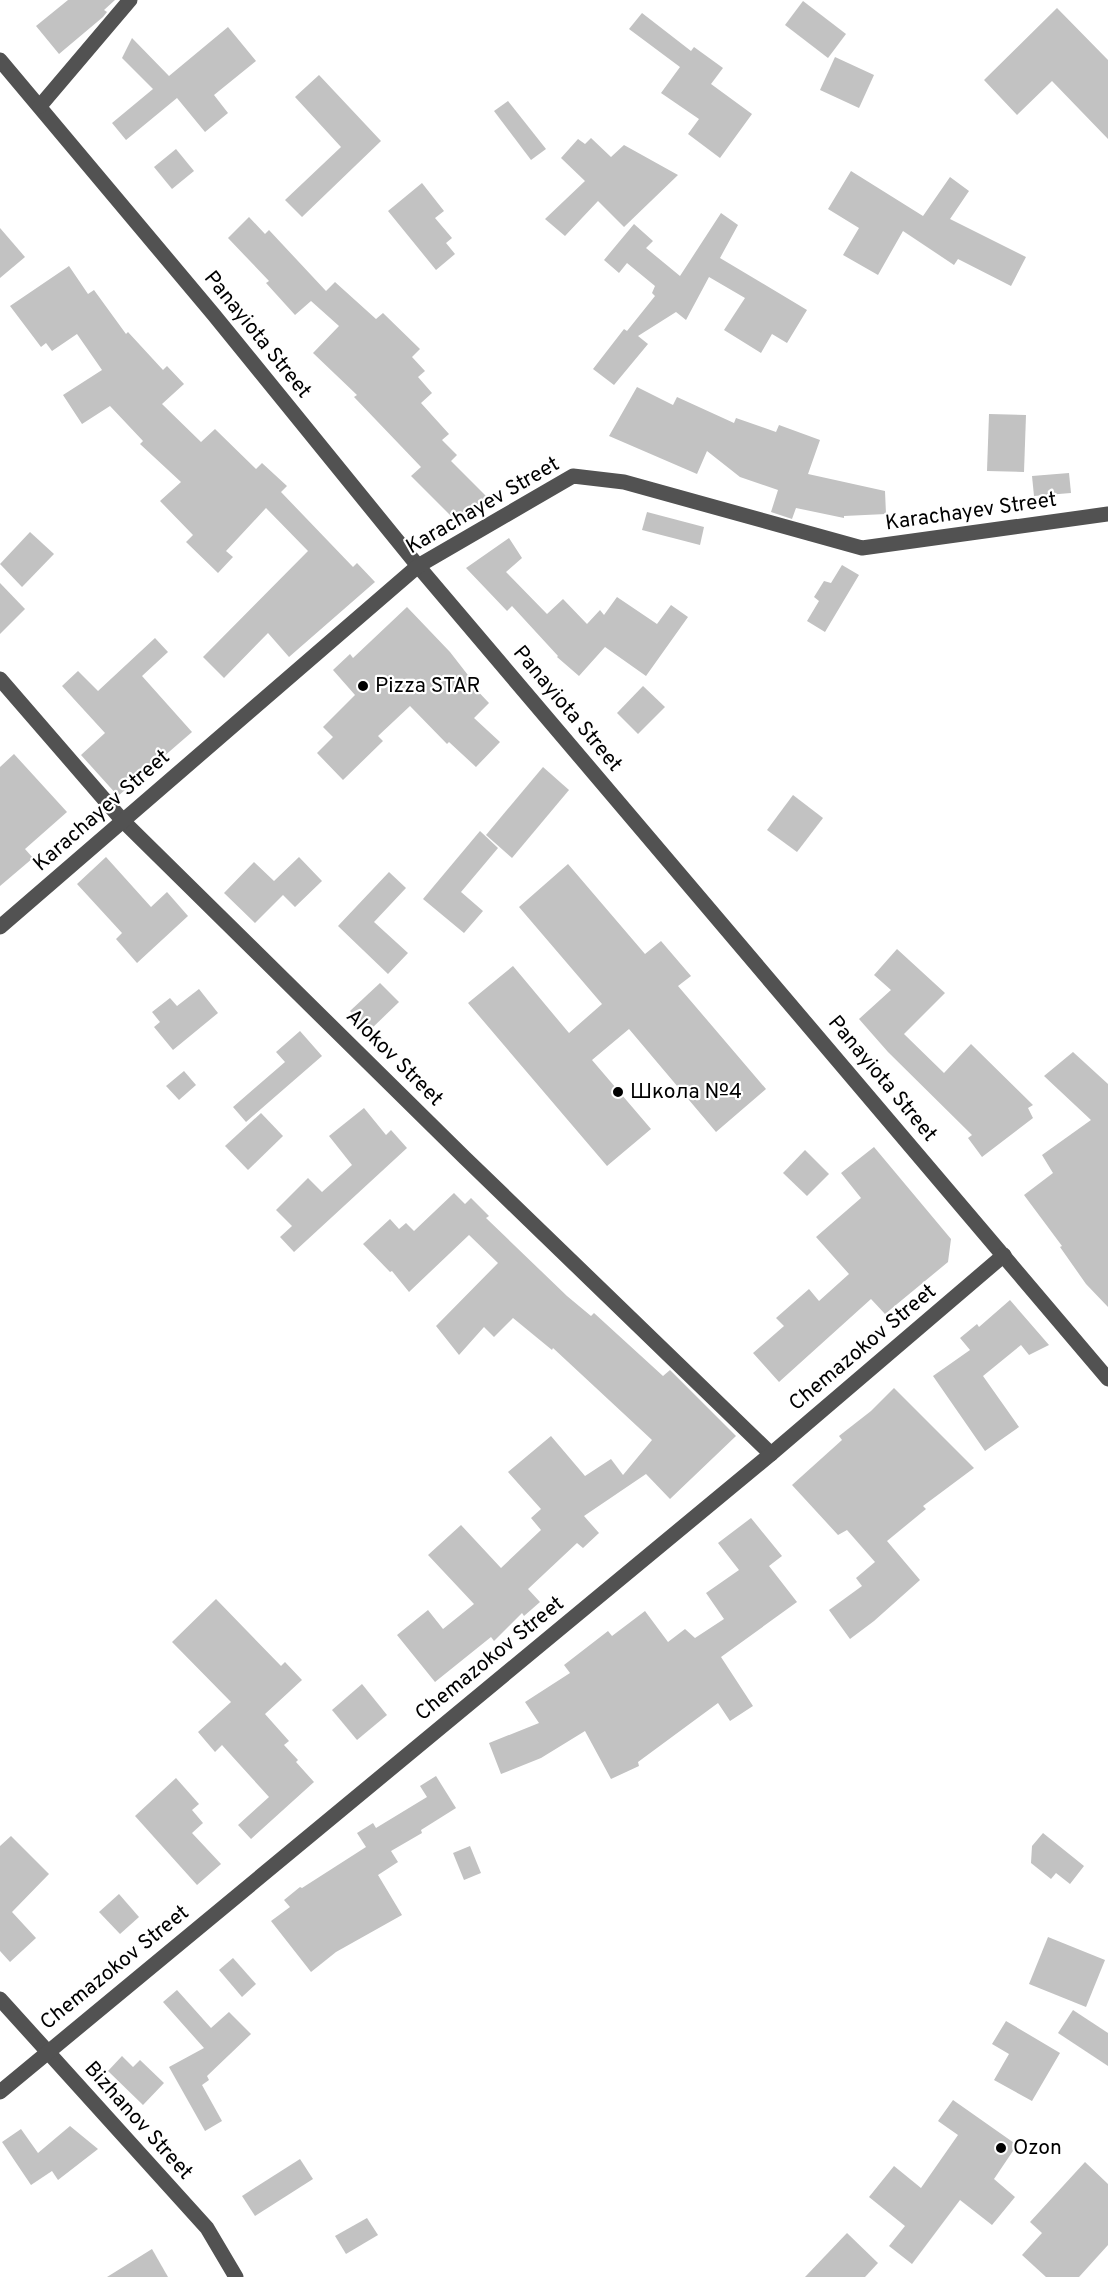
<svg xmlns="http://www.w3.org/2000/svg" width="1108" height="2277" font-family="Overpass,sans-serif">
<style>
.building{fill:#c2c2c2}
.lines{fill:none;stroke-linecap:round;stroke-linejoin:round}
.minor{stroke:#525252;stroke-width:15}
.poi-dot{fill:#000;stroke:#fff;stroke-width:2}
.labels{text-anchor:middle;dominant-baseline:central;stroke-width:4.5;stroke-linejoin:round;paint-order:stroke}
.street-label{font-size:21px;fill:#000;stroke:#fff}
.poi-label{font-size:21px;fill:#000;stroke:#fff;text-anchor:start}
</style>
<rect width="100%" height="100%" fill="#fff"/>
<!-- building -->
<g class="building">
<polygon points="68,0 115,0 104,10 107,12 103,17 59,54 36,26"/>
<polygon points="803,1 846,34 828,58 785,25"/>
<polygon points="1057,8 1108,60 1108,139 1052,81 1017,115 984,80"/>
<polygon points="642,13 691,51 694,47 723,68 711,84 752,114 720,158 688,134 699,119 661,93 680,67 629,29"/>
<polygon points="228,27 256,61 214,95 228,113 205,132 177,98 126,140 112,123 153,89 122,58 132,38 169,76"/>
<polygon points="835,57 874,75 859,108 820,90"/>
<polygon points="319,75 381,141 302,217 285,200 341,147 295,97"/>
<polygon points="508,101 546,149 531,160 494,111"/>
<polygon points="591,138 611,157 624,145 678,175 624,227 598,201 565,236 545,219 585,181 561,158 578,139 585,144"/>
<polygon points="176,149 194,171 172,189 154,167"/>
<polygon points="851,171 923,216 950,177 969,191 950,219 1026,257 1011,286 958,259 954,265 903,231 878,275 843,255 859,228 828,209"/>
<polygon points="422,183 444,211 435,218 452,238 446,243 455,254 436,270 388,211"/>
<polygon points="721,213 738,225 720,258 807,310 787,343 772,334 761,353 724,330 745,298 709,277 686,320 676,312 638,336 648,344 614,385 593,369 624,329 627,331 655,296 652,293 655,286 627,263 619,273 604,260 634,224 653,241 646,248 680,276"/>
<polygon points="249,217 265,234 269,230 326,291 335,282 376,319 383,313 420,349 412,357 425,371 418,377 432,393 421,403 449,434 442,440 457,455 451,461 487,497 459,524 411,476 421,467 354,397 357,395 313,353 339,326 311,301 295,315 266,283 269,281 228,238"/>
<polygon points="0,228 25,257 0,278"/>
<polygon points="69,266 88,294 94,290 126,334 128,332 163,370 167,366 184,384 162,404 201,442 215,429 256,469 262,463 287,486 281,492 353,567 357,563 375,582 289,657 268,633 224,678 203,657 308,551 266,508 226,551 233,557 218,573 186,542 193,535 160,501 181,482 140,444 143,441 110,406 82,424 63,395 102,370 77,334 52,351 46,343 41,347 10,306"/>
<polygon points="637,387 673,405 677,397 734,423 736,418 776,432 779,425 820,440 808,474 885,491 886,514 844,516 844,518 796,508 792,519 771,512 778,490 740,477 707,451 697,474 609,436"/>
<polygon points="989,414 1026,415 1024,472 987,471"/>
<polygon points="1069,473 1071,493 1034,496 1032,476"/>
<polygon points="647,512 704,527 700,545 642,530"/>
<polygon points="30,532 54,554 22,587 0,564"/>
<polygon points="509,538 522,558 506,572 547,614 563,599 587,624 600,610 604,615 617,597 657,624 671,605 688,617 646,676 605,647 579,676 557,657 558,656 512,606 507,611 466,568"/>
<polygon points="842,565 859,575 825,632 807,621 819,601 814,597 824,581 831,583"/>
<polygon points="0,583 25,609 0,634"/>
<polygon points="407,607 450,652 471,679 469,682 489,703 474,718 500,742 476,767 449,742 447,744 410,706 378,736 383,741 343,780 317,753 333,737 323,727 355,695 333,670 350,654 353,658"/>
<polygon points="155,638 168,652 142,676 192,732 118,796 81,755 105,733 62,686 78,671 98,691"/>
<polygon points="643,686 665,707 638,734 617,713"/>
<polygon points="14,754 67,812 25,849 33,858 0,886 0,767"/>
<polygon points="543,767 569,790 512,858 486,835"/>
<polygon points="793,795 823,818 797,852 767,830"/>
<polygon points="480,831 498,848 461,892 483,911 464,933 423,899"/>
<polygon points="106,857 151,907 167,892 188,916 137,963 116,939 122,933 77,884"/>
<polygon points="299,857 322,881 295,907 283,895 255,923 224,893 254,862 274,881"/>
<polygon points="568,864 645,954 661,941 691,976 678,986 766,1089 716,1132 629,1029 592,1060 651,1129 607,1166 468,1003 513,966 569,1033 602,1004 519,907"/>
<polygon points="389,872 406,888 374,922 408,953 388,974 338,926"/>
<polygon points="897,949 945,993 904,1034 944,1073 971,1044 1033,1105 1028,1108 1033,1118 982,1157 968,1138 972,1135 888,1052 859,1019 891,990 874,975"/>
<polygon points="380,983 399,1002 369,1031 350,1011"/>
<polygon points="199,989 218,1013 173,1050 154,1027 160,1022 152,1012 170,998 177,1006"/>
<polygon points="300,1031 322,1056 246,1122 233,1107 285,1062 276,1052"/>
<polygon points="1073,1052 1108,1084 1108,1307 1086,1284 1060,1247 1062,1246 1024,1195 1053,1173 1042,1155 1091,1120 1044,1076"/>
<polygon points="184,1071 196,1085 179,1100 166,1086"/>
<polygon points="364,1108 386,1135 391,1130 407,1148 294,1252 280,1237 292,1226 276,1210 308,1178 322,1192 352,1165 329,1136"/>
<polygon points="261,1113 283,1136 248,1170 225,1146"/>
<polygon points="874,1147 951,1239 948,1262 885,1314 871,1299 779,1382 753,1353 784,1326 776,1318 809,1289 819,1301 849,1274 816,1237 861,1198 841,1173"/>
<polygon points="805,1150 829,1174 807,1196 783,1173"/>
<polygon points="454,1193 465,1204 471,1198 489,1216 486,1218 567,1296 591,1316 594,1313 663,1376 670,1370 736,1436 670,1499 646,1474 584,1516 599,1533 583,1548 577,1543 528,1589 540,1602 524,1616 522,1613 494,1641 491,1637 435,1682 397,1635 428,1610 443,1629 474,1604 428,1555 461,1525 501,1568 541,1530 531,1518 541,1509 508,1472 551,1436 585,1476 611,1459 623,1475 652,1440 553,1348 552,1350 513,1318 494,1337 484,1327 459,1355 436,1326 498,1263 469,1235 409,1292 392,1271 390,1272 363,1244 390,1219 399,1229 406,1223 414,1231"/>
<polygon points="1010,1300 1049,1345 1029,1355 1021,1345 983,1376 1019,1427 985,1451 933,1376 970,1350 960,1338 977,1324 979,1327"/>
<polygon points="894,1388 974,1468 923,1506 926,1509 887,1541 920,1580 874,1621 850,1639 829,1610 862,1586 856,1578 875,1562 847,1530 838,1535 792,1485 842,1440 839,1436 871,1411"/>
<polygon points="751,1518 782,1556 769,1566 797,1602 721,1657 753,1706 730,1721 718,1703 638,1762 639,1766 611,1779 585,1731 541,1758 501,1774 489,1743 539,1723 525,1702 570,1673 564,1665 608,1631 612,1636 645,1611 668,1642 685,1629 695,1638 724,1619 706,1593 739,1570 718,1543"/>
<polygon points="216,1599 281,1666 285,1662 302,1680 265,1714 289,1741 284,1745 298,1760 296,1762 314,1782 251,1839 238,1825 269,1797 222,1745 215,1752 198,1732 231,1702 172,1642"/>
<polygon points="362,1684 387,1715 357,1740 332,1710"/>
<polygon points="436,1776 456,1808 421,1830 422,1833 391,1851 398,1862 378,1875 402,1915 336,1952 311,1972 271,1921 290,1907 284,1900 300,1887 302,1888 366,1847 357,1833 373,1823 376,1828 427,1797 420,1786"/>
<polygon points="176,1778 199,1804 192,1810 203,1823 192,1833 221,1864 197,1885 135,1816"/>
<polygon points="1043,1833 1084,1866 1070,1884 1056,1873 1051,1879 1031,1863 1032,1846"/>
<polygon points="11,1836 49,1874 12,1912 36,1938 10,1962 0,1951 0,1846"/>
<polygon points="470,1846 481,1873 464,1880 453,1853"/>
<polygon points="119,1894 139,1917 120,1934 99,1912"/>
<polygon points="1048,1937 1105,1960 1086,2007 1029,1984"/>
<polygon points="233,1958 256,1984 242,1997 219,1970"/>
<polygon points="177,1990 211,2028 229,2012 251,2034 207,2076 209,2080 202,2085 222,2121 205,2131 169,2067 204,2048 163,2002"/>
<polygon points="1073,2010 1108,2033 1108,2066 1058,2033"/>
<polygon points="1006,2021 1060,2053 1032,2101 994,2080 1009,2054 992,2044"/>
<polygon points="122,2056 133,2067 140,2060 164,2083 143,2105 108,2071"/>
<polygon points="953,2100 1017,2145 994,2179 1015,2197 992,2225 960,2200 912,2264 889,2246 905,2226 869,2197 894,2166 921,2188 958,2135 938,2121"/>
<polygon points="70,2126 98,2149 58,2180 52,2171 31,2185 2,2142 21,2129 38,2153"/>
<polygon points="300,2159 313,2179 255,2216 242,2196"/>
<polygon points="1085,2162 1108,2184 1108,2245 1079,2277 1046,2277 1022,2255 1042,2233 1030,2222"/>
<polygon points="367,2218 378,2235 346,2254 335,2236"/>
<polygon points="847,2233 878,2263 865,2277 805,2277"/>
<polygon points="152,2249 168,2277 107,2277"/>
</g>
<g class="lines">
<!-- minor -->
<g class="minor">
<polyline points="0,60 214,315 418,566 1108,1379"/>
<polyline points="40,106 130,0"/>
<polyline points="0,679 123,821 465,1158 771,1454"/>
<polyline points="0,927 418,566 573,476 624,482 862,548 1108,514"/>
<polyline points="0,1999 207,2228 236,2277"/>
<polyline points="0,2092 771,1454 1004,1255"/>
</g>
</g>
<!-- markers -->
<g class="poi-dot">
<circle cx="363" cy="686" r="6"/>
<circle cx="618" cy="1092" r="6"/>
<circle cx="1001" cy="2148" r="6"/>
</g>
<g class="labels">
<!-- street labels -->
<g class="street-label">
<text transform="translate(257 335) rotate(51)">Panayiota Street</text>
<text transform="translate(483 506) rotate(-30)">Karachayev Street</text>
<text transform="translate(971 512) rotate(-8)">Karachayev Street</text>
<text transform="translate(567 709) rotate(50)">Panayiota Street</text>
<text transform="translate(102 811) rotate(-41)">Karachayev Street</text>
<text transform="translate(394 1058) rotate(45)">Alokov Street</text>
<text transform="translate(882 1079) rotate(50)">Panayiota Street</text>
<text transform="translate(863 1348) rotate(-40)">Chemazokov Street</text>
<text transform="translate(490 1659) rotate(-39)">Chemazokov Street</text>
<text transform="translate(115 1968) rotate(-39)">Chemazokov Street</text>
<text transform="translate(138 2121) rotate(48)">Bizhanov Street</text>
</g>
<!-- poi labels -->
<g class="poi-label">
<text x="375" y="686">Pizza STAR</text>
<text x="630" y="1092">Школа №4</text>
<text x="1013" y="2148">Ozon</text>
</g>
</g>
</svg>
